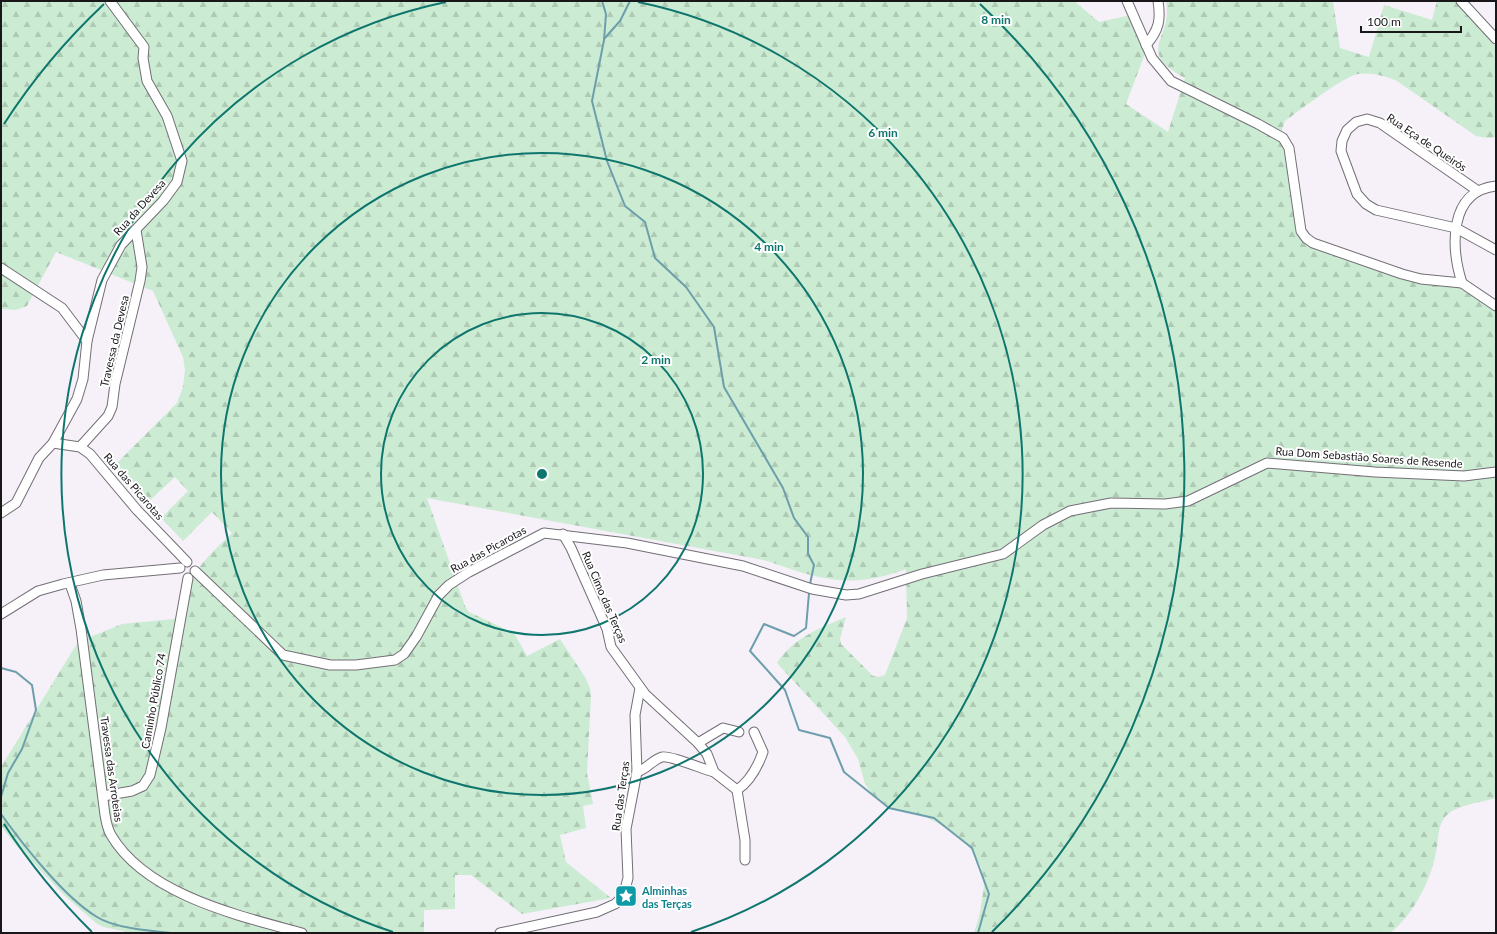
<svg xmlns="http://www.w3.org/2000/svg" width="1497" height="934" font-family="Lato,sans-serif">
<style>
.forest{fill:url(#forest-firs)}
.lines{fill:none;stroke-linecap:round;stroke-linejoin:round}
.stream{stroke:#6d9eac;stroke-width:2}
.minor-casing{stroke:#746e76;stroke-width:11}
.minor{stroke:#fff;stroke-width:9}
.ring{fill:none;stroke:#0f766e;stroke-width:2}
.labels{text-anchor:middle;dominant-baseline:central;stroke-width:4;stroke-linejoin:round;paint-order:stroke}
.street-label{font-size:11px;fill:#19171a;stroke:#fff}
.culture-label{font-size:11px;font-weight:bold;fill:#0d838f;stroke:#fff;text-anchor:start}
.centre{fill:#0f766e;stroke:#fff;stroke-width:2}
.ring-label{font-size:12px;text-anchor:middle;font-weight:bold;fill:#0f766e;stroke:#fff;stroke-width:4;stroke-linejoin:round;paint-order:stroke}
</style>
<defs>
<pattern id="forest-firs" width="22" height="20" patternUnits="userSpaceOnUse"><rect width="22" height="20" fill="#cbecd3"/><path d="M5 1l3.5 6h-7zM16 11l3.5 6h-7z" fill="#aecab5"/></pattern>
</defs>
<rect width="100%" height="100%" fill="#f6f0f9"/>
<!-- forest -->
<path class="forest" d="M1 1H1074L1099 22 1131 15 1146 51 1126 104 1168 132 1185 78C1133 51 1174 38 1166 1H1333L1340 48 1369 57 1384 5 1432 20 1437 1H1456L1496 47V137L1487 138 1476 136 1397 81C1386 76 1370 72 1358 74 1344 76 1299 111 1285 121L1282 129 1299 227 1311 240 1410 272 1459 279 1496 300V798C1483 802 1457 805 1447 815 1437 824 1439 840 1436 852 1431 880 1413 916 1390 933H974L980 913 984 886 981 867 972 851 958 835 945 827 924 816 890 807 873 795 865 784 858 759 845 737 777 663C793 638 820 628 846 617L840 639 841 644 873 676 878 677 885 675 907 618 906 569C869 583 841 584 803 573 788 569 774 562 758 559L427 498 465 606 469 612 514 633 527 656 560 639 585 677 590 688 591 696 587 773 593 804 583 806 586 828 560 835 566 862 611 898 522 914 471 875H455V909L424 910V933H131L104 927 97 924 65 896 15 844 1 826V767L78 642 122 624 184 618C187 607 188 595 191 584 198 563 217 548 232 533L212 512 183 541 161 518 188 491 175 477 147 503 114 466 177 403 183 387 185 370 183 357 153 291 56 252 27 306 16 310 1 309Z"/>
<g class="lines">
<!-- stream -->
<g class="stream">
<polyline points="602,1 606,14 604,40 592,101 607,161 625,206 645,222 655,258 686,287 714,327 724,387 783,488 794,518 808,537 808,554 814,565 810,584"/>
<polyline points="604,39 620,21 630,1"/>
<polyline points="809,593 806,628 794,636 764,624 750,651 785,690 799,730 830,738 844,772 889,808 934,818 972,848 989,894 978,933"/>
<polyline points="1,668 16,672 32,685 36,710 22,749 8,773 1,797"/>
<path d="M1 814C23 845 65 898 97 917 114 928 150 931 171 933"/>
</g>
<!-- minor casing -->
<g class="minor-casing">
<g id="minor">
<polyline points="1127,1 1152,58 1171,81 1258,124 1283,138 1289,148 1301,231 1306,238 1313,243 1402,274 1421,279 1462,283 1496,306"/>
<polyline points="1461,1 1496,39"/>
<path d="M1146 45C1159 30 1161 20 1158 1"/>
<polyline points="1478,191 1380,123 1367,119 1356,122 1347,130 1342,141 1341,151 1357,194 1366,204 1376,210 1456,228 1496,250"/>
<polyline points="1,268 62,308 87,341"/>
<path d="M1462 283C1451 248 1448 191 1496 186"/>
<polyline points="53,443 80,447 90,454 137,510 187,562"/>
<polyline points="80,447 108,416 112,407 115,384 140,281 142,267 136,230"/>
<polyline points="1,513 16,503 39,458 53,443 77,399 83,379 87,341 102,280 121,245 163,201 177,182 182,161 167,116 147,81 143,58 144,47 110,1"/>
<polyline points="563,534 571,548 607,629 611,647 645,694 698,743 707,754 714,772 737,790"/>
<polyline points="195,571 283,655 330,665 356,665 395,660 404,654 416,637 439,595 449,585 469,572 544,533 627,543 743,566 812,589 846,595 859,594 922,574 1003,554 1043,525 1070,511 1111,503 1165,504 1188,501 1267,463 1375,472 1464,476 1496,472"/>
<path d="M70 584 76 601 81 629 105 815C106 821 108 830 111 835 146 895 240 916 302 933"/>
<polyline points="1,614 38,591 63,584 103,575 180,568"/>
<polyline points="698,743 723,728 739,732"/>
<path d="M637 772C647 769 652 760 662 757 669 755 703 769 714 772"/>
<polyline points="737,790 745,840 745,860"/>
<path d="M737 790C749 782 758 766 763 752L754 732"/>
<polyline points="103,796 132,791 143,786 150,775 161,728 188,578"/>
<polyline points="500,933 597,912 615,904 623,897 628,878 626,829 637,772 635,715 640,688"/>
</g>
</g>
<!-- minor -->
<use href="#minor" class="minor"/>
</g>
<!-- distance rings -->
<g class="ring">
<circle cx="542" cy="474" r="161"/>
<circle cx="542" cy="474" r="321"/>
<path d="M393 932A482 482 0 0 1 446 2M638 2A482 482 0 0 1 691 932"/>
<path d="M92 932A642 642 0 0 1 4 824M4 124A642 642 0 0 1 104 4M980 4A642 642 0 0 1 992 932"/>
</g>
<!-- icons -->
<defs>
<g id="sight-square" transform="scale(1.15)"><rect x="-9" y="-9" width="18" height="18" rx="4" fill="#0f9aa8" stroke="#fff"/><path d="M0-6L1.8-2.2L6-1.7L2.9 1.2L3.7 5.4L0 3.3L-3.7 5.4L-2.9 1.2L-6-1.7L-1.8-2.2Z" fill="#fff"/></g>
</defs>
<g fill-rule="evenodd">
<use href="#sight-square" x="626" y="896"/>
</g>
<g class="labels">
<!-- street labels -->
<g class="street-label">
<text transform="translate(1427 142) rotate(34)">Rua Eça de Queirós</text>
<text transform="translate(139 207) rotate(-48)">Rua da Devesa</text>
<text transform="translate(114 341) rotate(-77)">Travessa da Devesa</text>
<text transform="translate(1369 457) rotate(4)">Rua Dom Sebastião Soares de Resende</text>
<text transform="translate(134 486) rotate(49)">Rua das Picarotas</text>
<text transform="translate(488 549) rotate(-29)">Rua das Picarotas</text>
<text transform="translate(605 597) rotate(67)">Rua Cimo das Terças</text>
<text transform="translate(153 701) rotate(-80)">Caminho Público 74</text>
<text transform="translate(112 769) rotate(82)">Travessa das Arroteias</text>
<text transform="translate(620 796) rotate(-82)">Rua das Terças</text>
</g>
<!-- culture labels -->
<g class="culture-label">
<text x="642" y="890">Alminhas<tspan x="642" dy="13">das Terças</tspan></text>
</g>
</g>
<circle cx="542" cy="474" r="6" class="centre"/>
<g class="ring-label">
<text x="996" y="24">8 min</text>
<text x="883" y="137">6 min</text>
<text x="769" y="251">4 min</text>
<text x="656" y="364">2 min</text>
</g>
<!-- border -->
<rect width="1497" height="934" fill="none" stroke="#19171a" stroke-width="4"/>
<!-- scale -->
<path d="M1361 26v6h100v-6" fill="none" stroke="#19171a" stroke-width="2"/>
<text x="1367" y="26" font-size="12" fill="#19171a" stroke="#ffffff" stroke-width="3" paint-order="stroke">100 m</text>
</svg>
